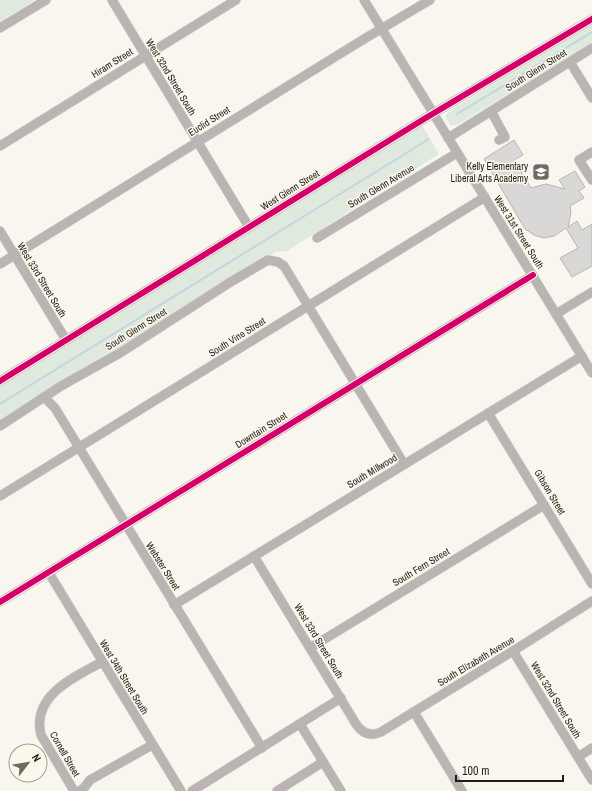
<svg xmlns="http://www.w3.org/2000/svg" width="592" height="791" font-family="'Archivo Narrow',sans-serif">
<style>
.green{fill:#e0e9dd}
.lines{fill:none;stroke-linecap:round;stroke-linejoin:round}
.stream{stroke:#c4d4e0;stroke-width:2}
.building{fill:#d9d8d6;stroke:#b8b6b5}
.minor-casing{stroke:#d5d3ce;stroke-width:10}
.minor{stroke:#bab5b3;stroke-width:9}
.cycleway-casing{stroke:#fcf7eb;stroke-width:8}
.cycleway{stroke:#d6006c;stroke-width:6}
.labels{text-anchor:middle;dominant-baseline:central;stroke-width:3;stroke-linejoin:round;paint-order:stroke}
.street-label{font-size:10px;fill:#201e1a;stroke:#fcf7eb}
.poi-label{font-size:10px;fill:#201e1a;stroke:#fcf7eb;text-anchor:end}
</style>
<rect width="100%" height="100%" fill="#f8f6ef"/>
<!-- green -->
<g class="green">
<polygon points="0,0 35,0 0,22"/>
<polygon points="592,24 592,42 459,124 451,126 445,116 451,110"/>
<polygon points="422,125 439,154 287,251 276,252 50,396 0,424 0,385"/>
</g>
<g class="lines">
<!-- stream -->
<g class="stream">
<polyline points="457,114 592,32"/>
<polyline points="0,404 429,139"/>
</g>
</g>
<!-- building -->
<polygon class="building" points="514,140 523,155 514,160 531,188 546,184 565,189 559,180 575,171 585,187 579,191 584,198 570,206 571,212 568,227 577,221 582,230 592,224 592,266 572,277 560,258 578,248 566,228 554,236 544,238 534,235 525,229 484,159"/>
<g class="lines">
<!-- minor casing -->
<g class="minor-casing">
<g id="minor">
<polyline points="112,0 249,227"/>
<polyline points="364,0 592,373"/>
<polyline points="0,28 46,0"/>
<polyline points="570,62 592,98"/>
<polyline points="491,111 505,137 499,140"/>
<polyline points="448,138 592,48"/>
<polyline points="0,146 236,0"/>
<polyline points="592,152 579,160 592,180"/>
<polyline points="0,231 66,340"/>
<polyline points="317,238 457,153"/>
<polyline points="0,264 364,39 430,0"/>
<polyline points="556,314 592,292"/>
<polyline points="0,381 424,119 592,19"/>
<polyline points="44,397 55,408 262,748"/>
<polyline points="488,413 592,584"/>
<polyline points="0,426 61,386 120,353 229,283 268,260 278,262 284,266 404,464"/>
<polyline points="0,496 485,197"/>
<path d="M254 556 356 724C362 733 370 737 381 732L513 651 592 601"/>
<polyline points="49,573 181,791"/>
<polyline points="0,602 533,275"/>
<polyline points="174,605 582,356"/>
<polyline points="310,648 544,505"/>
<polyline points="513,651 592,780"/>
<polyline points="414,712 462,791"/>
<polyline points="300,724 341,791"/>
<polyline points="578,757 592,748"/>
<path d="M74 791 41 735C31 696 74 677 102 662"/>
<polyline points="79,791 84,788 90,780 152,745"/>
<polyline points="192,791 341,698"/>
<polyline points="277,791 323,762"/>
</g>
</g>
<!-- minor -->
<use href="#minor" class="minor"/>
<!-- cycleway casing -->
<g class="cycleway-casing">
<g id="cycleway">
<polyline points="0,381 424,119 592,19"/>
<polyline points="0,602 533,275"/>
</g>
</g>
<!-- cycleway -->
<use href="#cycleway" class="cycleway"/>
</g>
<!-- icons -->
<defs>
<g id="school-square" transform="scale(0.9)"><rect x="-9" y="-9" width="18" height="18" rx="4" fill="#6c6a65" stroke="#fcf7eb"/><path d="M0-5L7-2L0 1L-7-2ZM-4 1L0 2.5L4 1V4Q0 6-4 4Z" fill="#fff"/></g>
</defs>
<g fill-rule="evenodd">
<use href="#school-square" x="541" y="172"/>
</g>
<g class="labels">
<!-- street labels -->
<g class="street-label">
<text transform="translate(112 63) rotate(-32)">Hiram Street</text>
<text transform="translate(536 70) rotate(-32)">South Glenn Street</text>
<text transform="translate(171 77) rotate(59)">West 32nd Street South</text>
<text transform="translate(209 121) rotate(-32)">Euclid Street</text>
<text transform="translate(381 186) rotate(-31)">South Glenn Avenue</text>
<text transform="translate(290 190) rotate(-32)">West Glenn Street</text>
<text transform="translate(519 232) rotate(58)">West 31st Street South</text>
<text transform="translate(42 280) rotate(59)">West 33rd Street South</text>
<text transform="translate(136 329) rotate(-32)">South Glenn Street</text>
<text transform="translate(237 337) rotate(-32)">South Vine Street</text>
<text transform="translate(261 430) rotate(-32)">Downtain Street</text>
<text transform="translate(372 471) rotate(-31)">South Millwood</text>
<text transform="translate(550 492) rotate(59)">Gibson Street</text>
<text transform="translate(163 566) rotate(58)">Webster Street</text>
<text transform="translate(421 567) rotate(-31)">South Fern Street</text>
<text transform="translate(319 641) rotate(59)">West 33rd Street South</text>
<text transform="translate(476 661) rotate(-31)">South Elizabeth Avenue</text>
<text transform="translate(124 677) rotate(59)">West 34th Street South</text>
<text transform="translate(556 700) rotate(59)">West 32nd Street South</text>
<text transform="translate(65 754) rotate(60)">Cornell Street</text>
</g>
<!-- poi labels -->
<g class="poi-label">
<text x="528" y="166">Kelly Elementary<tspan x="528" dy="12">Liberal Arts Academy</tspan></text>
</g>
</g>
<!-- north arrow -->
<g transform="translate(28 763) rotate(59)"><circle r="19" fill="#fcf7eb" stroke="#a4a097"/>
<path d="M0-3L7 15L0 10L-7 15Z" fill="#6c6a65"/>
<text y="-6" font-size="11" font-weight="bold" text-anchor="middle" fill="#201e1a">N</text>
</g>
<!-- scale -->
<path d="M456 775v6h107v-6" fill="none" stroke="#201e1a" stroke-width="2"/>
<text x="462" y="775" font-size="12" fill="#201e1a" stroke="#fcf7eb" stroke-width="3" paint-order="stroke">100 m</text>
</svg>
